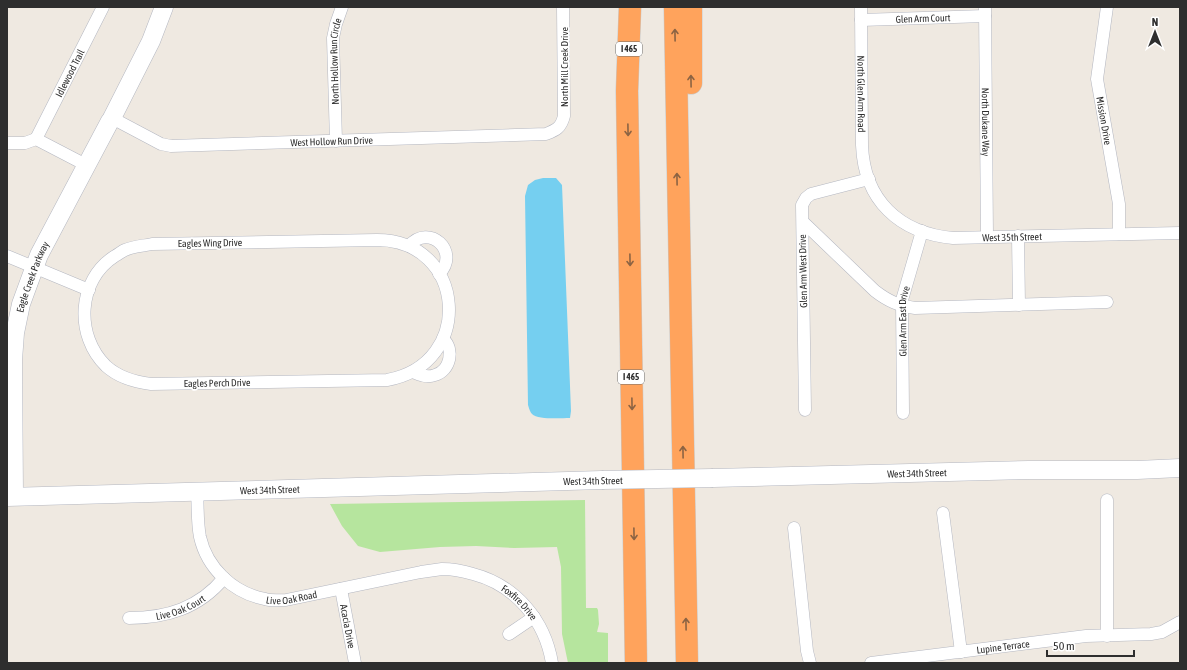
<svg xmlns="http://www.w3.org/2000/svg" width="1187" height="670" font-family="'Asap Condensed',sans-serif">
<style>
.green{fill:#b6e59e}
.water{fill:#75cff0}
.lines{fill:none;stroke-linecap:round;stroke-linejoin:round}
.street-casing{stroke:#b4b7c1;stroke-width:13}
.secondary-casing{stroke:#b4b7c1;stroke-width:19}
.highway-casing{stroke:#c9c9c9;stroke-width:23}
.street{stroke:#fff;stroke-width:12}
.secondary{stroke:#fff;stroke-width:18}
.highway{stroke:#ffa35c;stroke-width:22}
.secondary-bridge-casing{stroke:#b4b7c1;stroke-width:19;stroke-linecap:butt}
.secondary-bridge{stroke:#fff;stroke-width:18}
.oneway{stroke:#8c6343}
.labels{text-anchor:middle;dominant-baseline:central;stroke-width:3.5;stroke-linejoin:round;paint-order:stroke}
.shield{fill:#fff;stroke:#6d6d6d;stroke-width:1}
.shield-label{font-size:9px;font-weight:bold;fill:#2e2e2e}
.street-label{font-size:10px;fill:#2e2e2e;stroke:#fff}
</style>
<rect width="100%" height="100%" fill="#efe9e1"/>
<!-- green -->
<polygon class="green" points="585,500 586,608 597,608 598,610 599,624 597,632 608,633 608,663 568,663 562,634 561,567 557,547 514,548 476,546 440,547 380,552 358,546 342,526 330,504"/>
<!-- water -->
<path class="water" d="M543 178H556L562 185 571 411 570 418C561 418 538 420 532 414 530 412 529 408 528 405L525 196 528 185 535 180Z"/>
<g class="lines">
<!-- street casing -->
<g class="street-casing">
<g id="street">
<path id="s1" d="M861 7 862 145C864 200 899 233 953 238L1180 233"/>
<path id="s2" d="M985 7 987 237"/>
<path id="s3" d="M1107 7 1097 79 1119 204V234"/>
<path id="s4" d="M861 20 985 16"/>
<path id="s5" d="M110 121 112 118 161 144 171 146 546 134C556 130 561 128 564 116L563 7"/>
<path id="s6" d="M36 139 103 7"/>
<path id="s7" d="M336 141 333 38 336 24 342 7"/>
<polyline points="7,143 25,143 36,139 86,165"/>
<path d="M803 222 875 291C888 301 899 306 915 308L1107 302"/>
<polyline points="1018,236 1019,305"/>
<path d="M377 240C466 240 476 364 387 380L151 384C135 382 118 377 106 366 75 336 77 280 115 256 119 254 122 251 125 250 134 246 143 246 152 244Z"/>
<path d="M409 246C429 222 461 252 439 274"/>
<polyline points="7,256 89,290"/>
<path d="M413 372C420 375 427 378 435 375 450 371 455 349 443 339"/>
<polyline points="805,410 802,205 806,198 811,194 869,179"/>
<path id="s8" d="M903 413 902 300 922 231"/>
<path id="s9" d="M197 491C198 506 197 522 200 537 207 568 233 593 265 599 271 601 279 600 286 600L421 572C428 571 435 570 442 569 452 569 463 571 473 574 515 585 545 620 552 663"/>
<polyline points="1107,500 1107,636"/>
<polyline points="943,513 961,652"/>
<polyline points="794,528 807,651 810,663"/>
<path id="s10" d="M341 589 355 663"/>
<path id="s11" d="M129 618C167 618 199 608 224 578"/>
<polyline points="509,634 534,617"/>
<path id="s12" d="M871 663 1086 636 1151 634 1162 632 1180 622"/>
</g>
</g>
<!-- secondary casing -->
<g class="secondary-casing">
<g id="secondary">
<polyline points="112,118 151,41 164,7"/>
<path id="s13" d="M713 478 1029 470H1137L1180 468"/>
<path id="s14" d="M14 496 13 360 15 333 21 304 39 255 110 121"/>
<path id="s15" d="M7 497 602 480"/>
</g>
</g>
<!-- highway casing -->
<g class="highway-casing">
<g id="highway">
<polyline points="630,7 627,91 636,663"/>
<path d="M675 7C678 226 684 444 687 663"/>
<polyline points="691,83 691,7"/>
</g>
</g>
<!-- street -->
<use href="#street" class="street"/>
<!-- secondary -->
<use href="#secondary" class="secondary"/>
<!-- highway -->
<use href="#highway" class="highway"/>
<!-- secondary-bridge casing -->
<g class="secondary-bridge-casing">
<polyline id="secondary-bridge" points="602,480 713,478"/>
</g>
<!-- secondary-bridge -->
<use href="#secondary-bridge" class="secondary-bridge"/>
</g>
<!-- one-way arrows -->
<defs><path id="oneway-shaft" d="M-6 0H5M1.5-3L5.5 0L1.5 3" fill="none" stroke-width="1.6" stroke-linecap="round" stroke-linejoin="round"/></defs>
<g class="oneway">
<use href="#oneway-shaft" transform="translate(675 35) rotate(-91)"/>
<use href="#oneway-shaft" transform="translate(691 81) rotate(-91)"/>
<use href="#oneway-shaft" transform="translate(628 130) rotate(89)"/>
<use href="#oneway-shaft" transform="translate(677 179) rotate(-91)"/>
<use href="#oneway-shaft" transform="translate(630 260) rotate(89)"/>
<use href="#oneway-shaft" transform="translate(632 404) rotate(89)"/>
<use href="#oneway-shaft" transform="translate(683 452) rotate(-91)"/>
<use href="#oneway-shaft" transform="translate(634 534) rotate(89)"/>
<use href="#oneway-shaft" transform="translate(686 624) rotate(-91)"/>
</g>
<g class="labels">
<!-- shield labels -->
<g class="shield">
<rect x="616" y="42" width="26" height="14" rx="3"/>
<rect x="618" y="370" width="26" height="14" rx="3"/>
</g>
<g class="shield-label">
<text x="629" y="49">I 465</text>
<text x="631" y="377">I 465</text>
</g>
<!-- street labels -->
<g class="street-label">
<text stroke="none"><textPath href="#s4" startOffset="62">Glen Arm Court</textPath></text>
<text stroke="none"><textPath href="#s7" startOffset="80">North Hollow Run Circle</textPath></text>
<text transform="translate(564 67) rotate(-90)">North Mill Creek Drive</text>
<text stroke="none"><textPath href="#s6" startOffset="74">Idlewood Trail</textPath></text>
<text stroke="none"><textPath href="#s1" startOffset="87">North Glen Arm Road</textPath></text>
<text stroke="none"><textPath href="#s3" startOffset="115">Mission Drive</textPath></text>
<text stroke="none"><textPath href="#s2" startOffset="115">North Dukane Way</textPath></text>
<text stroke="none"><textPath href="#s5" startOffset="230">West Hollow Run Drive</textPath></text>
<text stroke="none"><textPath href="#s1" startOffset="341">West 35th Street</textPath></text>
<text transform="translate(210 243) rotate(-1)">Eagles Wing Drive</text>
<text transform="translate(803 271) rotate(-91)">Glen Arm West Drive</text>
<text stroke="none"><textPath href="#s14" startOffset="222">Eagle Creek Parkway</textPath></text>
<text stroke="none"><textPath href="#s8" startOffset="92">Glen Arm East Drive</textPath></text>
<text transform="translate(217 383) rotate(-1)">Eagles Perch Drive</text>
<text stroke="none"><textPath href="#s13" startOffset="204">West 34th Street</textPath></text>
<text transform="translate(593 481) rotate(-1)">West 34th Street</text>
<text stroke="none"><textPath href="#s15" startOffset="263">West 34th Street</textPath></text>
<text stroke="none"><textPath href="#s9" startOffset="168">Live Oak Road</textPath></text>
<text stroke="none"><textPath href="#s9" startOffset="408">Foxfire Drive</textPath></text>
<text stroke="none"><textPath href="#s11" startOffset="53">Live Oak Court</textPath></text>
<text stroke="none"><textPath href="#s10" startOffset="38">Acacia Drive</textPath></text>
<text stroke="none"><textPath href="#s12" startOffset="133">Lupine Terrace</textPath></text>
</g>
</g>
<!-- border -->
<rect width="1187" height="670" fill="none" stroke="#2e2e2e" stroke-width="16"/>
<!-- north arrow -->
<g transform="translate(1155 32)" stroke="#ffffff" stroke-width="3" paint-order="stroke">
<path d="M0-3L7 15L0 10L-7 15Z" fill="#2e2e2e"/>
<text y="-6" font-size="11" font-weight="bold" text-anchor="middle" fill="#2e2e2e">N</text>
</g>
<!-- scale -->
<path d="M1047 650v6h87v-6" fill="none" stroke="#2e2e2e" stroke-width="2"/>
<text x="1053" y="650" font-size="12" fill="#2e2e2e" stroke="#ffffff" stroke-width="3" paint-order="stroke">50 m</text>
</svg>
